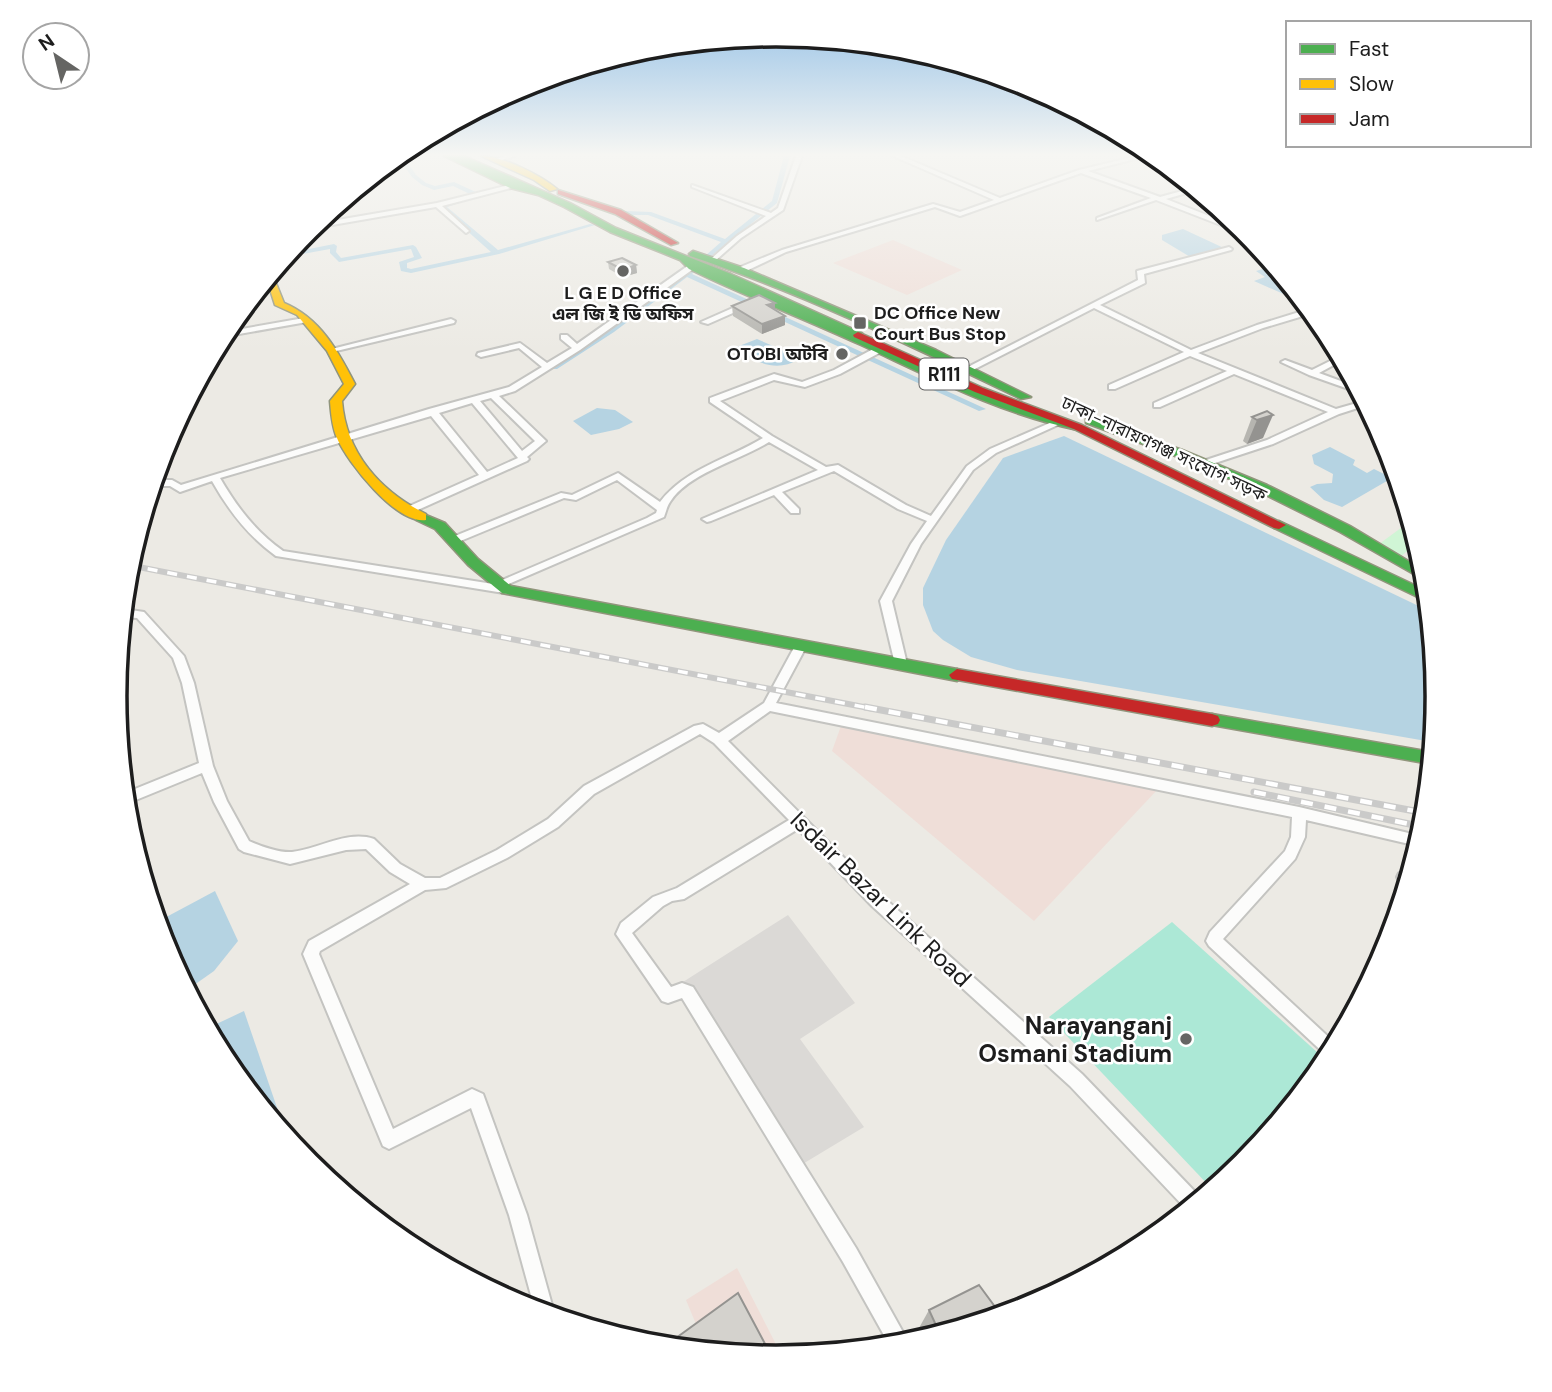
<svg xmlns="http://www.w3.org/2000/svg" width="1552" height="1392" font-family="'DM Sans','Noto Sans Bengali',sans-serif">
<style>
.residential{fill:#dbd9d6}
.commercial{fill:#efded8}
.park{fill:#d0f5d5}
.pitch{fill:#ace8d6}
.water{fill:#b5d3e2}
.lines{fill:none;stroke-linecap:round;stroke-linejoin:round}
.canal{fill:#b5d3e2;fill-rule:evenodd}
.street-casing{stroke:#c4c4c1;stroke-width:4}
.fast-casing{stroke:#91957c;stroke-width:3}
.slow-casing{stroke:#91957c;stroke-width:3}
.jam-casing{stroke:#91957c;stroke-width:3}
.street{fill:#fcfcfb;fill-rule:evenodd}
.fast{fill:#4caf50;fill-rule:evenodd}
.slow{fill:#ffc107;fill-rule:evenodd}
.jam{fill:#c62828;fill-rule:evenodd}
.rail-far1-casing{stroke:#cacac9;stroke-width:6}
.rail-casing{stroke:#cacac9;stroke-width:7}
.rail-far1{stroke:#fff;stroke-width:3.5;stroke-dasharray:10;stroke-linecap:butt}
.rail{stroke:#fff;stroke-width:4.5;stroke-dasharray:12;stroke-linecap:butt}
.wall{fill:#b6b5b0}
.shaded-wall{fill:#949390}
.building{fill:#d4d2cd;stroke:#949390;stroke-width:2}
.poi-dot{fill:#656563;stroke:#fff;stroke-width:2.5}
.labels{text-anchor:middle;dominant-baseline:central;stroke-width:5;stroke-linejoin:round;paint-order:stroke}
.far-poi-label{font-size:18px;font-weight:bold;fill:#1d1d1d;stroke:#fff}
.far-street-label{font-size:18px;fill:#1d1d1d;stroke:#fff}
.shield{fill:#fff;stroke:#616161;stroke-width:2}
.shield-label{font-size:19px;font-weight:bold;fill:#1d1d1d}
.near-street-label{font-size:24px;fill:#1d1d1d;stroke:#fff}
.near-poi-label{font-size:24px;font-weight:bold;fill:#1d1d1d;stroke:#fff;text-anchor:end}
.rim{fill:none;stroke:#1d1d1d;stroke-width:3.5}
</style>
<rect width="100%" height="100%" fill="#eceae4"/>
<!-- residential -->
<polygon class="residential" points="788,915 855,1003 800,1039 864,1127 801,1165 683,982"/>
<!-- commercial -->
<g class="commercial">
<polygon points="893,240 962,270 907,295 833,263"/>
<polygon points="841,726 1158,789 1034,921 832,751"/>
<polygon points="737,1268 782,1356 676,1347 698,1329 686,1300"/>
</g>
<!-- park -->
<polygon class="park" points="1405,525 1412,528 1420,552 1406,552 1395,562 1371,550"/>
<!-- pitch -->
<polygon class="pitch" points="1172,922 1327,1061 1243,1164 1212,1189 1049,1017"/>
<!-- water -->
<g class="water">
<polygon points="1183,229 1226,249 1192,258 1162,240 1162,235"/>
<polygon points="1267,258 1304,303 1254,281 1265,277 1256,271 1269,267 1262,261"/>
<path d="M757 339 798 357 799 359C775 374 755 361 734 348Z"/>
<polygon points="597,408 615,410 633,422 619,429 591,435 573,421"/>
<polygon points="1064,436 1429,611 1437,696 1432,742 1017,670 971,657 943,640 933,631 923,605 923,588 946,540 1003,458"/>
<polygon points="1330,447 1355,460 1353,465 1367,473 1374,469 1392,478 1342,507 1324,500 1310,487 1317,484 1332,483 1333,474 1314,464 1312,455"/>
<polygon points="215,891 238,941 214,971 187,990 165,949 157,922"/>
<polygon points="244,1011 287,1137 226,1063 208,1028"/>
</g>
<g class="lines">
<!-- canal -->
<g class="canal">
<polygon points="397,156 403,156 416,175 426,183 435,186 454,182 480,194 480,196 447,207 498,250 590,224 595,225 499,254 411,273 401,271 399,262 414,257 411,249 339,262 330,253 330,249 286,257 289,253 334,244 337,246 336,252 341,258 413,245 416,247 422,258 407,263 407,268 411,269 491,252 439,206 472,195 453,186 434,190 422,185 412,177"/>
<polygon points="784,156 790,156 777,203 710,257 705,256 721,242 648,215 626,215 623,213 626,211 651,212 725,239 772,201"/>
<polygon points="689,268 696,270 692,274 986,409 979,411 687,277 614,332 557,369 551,369 551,365 608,328"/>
</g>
<!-- street casing -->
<g class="street-casing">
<g id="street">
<polygon points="505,156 515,156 496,162 493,160"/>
<polygon points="796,156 802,156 783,210 741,238 716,260 712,260 712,258 737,236 766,216 692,187 692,185 771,213 778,208"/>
<polygon points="893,156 901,156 1000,198 1079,170 1137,156 1147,156 1088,171 1160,197 1193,188 1197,190 1166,199 1245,230 1249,236 1156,200 1097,220 1097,218 1151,198 1081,173 960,216 935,207 786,252 744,272 738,272 738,268 782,250 933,204 960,212 994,200"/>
<polygon points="513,184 515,187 442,206 468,230 469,231 466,233 436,207 309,229 314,224 437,203"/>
<polygon points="1229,247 1232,249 1231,250 1144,274 1145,283 1100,305 1191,350 1257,325 1309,309 1313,313 1263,328 1198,353 1336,409 1364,401 1367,405 1339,414 1273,444 1209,465 1204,462 1206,460 1267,440 1328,412 1234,374 1160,407 1154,407 1154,403 1227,371 1190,356 1115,389 1109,389 1109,385 1184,352 1094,308 971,371 964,369 1138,280 1137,271"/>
<path d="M689 265 696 267 580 350 515 391 499 396 546 441 527 457 529 459 527 461 411 513H403V509L479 475 431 416 220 478C237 507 255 531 283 551L493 584 647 518 656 513 657 510 617 480 576 500 564 498 458 542H450V538L561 493 572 495 618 473 660 502C685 469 728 459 763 438L710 402V398L774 374 802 382 834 370 875 348H881V352L840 374 805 387 774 380 720 401 772 436 826 467 838 465 906 505 931 516 967 466 990 449 1052 422H1058L1060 424 996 453 973 470 921 544 892 601 907 664 905 667 901 668 895 664 880 601 911 544 927 521 898 509 834 471 782 492 799 509V513H791L774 495 711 521 707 522 702 519 818 470 769 442C741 460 688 473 670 502 667 506 666 512 664 517L504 586 514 587 515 590 510 594 276 556C248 536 229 511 212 481L180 492 170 486H152L154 480H172L181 485 429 409 509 387 542 367 519 348 481 357 477 355 478 353 520 343 547 363 572 348 561 339V335H567L577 344ZM491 398 535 441 522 451 480 401ZM472 403 518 458 487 472 439 413Z"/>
<polygon points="744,303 751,305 708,324 701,322"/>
<polygon points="304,318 307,318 307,322 222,337 225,332"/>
<polygon points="451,319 455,321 454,323 332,352 328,350"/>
<polygon points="1340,356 1343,360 1319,373 1357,387 1360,393 1309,375 1281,362 1285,360 1312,370"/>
<path d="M124 609 144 612 184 656 194 683 213 766 227 801 249 841C260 846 280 853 292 852 319 849 347 830 374 839L400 864 425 878H440L497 850 548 819 584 786 694 726 703 724 719 733 764 703 796 644 800 643 806 647 776 703 1299 807 1421 836 1418 846 1306 820 1305 837 1295 859 1223 939 1336 1044 1329 1058 1209 946 1206 941 1210 932 1285 851 1291 837 1292 817 770 711 728 741 882 896 1082 1074 1201 1198 1187 1210 1070 1086 872 906 798 829 684 899 672 901 663 906 632 933 671 987 682 983 693 987 856 1248 909 1343 890 1346 843 1262 682 998 668 1003 662 1001 616 934 621 923 653 897 677 888 789 820 714 743 700 734 594 794 558 827 507 858 446 888 425 890 320 951 319 954 393 1129 472 1089 483 1094 527 1215 555 1316 535 1310 509 1215 471 1108 389 1149 383 1146 303 954 309 941 410 884 390 872 366 849 346 850 290 864 244 852 239 849 214 802 202 773 126 804 125 793 199 763 182 683 173 658 137 618 123 617Z"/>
<polygon points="1404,871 1410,873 1406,885 1399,881 1397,877 1399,873"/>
</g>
</g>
<!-- fast casing -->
<g class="fast-casing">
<g id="fast">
<path d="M444 156H464L570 203 616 228 731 274 862 333 861 337 1005 403 1084 427 1078 430C1000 414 932 378 861 345 811 322 760 302 710 279L689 269 680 260 610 232 564 207 538 195 510 188Z"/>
<path d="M693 251 744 268 936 350 1031 397 1021 399C913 347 804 294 690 256L689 254Z"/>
<polygon points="1090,418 1182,450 1267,485 1350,526 1425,571 1426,581 1340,532 1258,491 1173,455 1086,423 1086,419"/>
<polygon points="421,513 445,523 478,559 511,586 957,669 965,675 957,681 502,593 468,565 435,529 416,520 416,514"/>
<polygon points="1279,521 1427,591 1428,602 1274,528 1272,525"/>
<polygon points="1212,714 1431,752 1430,764 1206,724 1204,720 1206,716"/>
</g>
</g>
<!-- slow casing -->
<g class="slow-casing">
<g id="slow">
<path d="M481 156C502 156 541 175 557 189L550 191 534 180Z"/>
<path d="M272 273 284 303C320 318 338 351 355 384L342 401C346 453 380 491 426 514V520C397 525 347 462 337 438 332 427 331 413 330 401L344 384 327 351 297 315 275 305 267 280Z"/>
</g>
</g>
<!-- jam casing -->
<g class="jam-casing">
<g id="jam">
<polygon points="558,190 621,210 678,243 671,245 615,214 558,194"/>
<polygon points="858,332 983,388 1082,425 1286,525 1279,529 1274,528 1074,429 975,392 854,337 853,335"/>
<polygon points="957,669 1212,714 1218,716 1220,720 1218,724 1212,726 952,679 949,675"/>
</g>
</g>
<!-- street -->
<use href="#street" class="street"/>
<!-- fast -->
<use href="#fast" class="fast"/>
<!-- slow -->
<use href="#slow" class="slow"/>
<!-- jam -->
<use href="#jam" class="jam"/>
<!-- rail-far1 casing -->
<g class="rail-far1-casing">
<polyline id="rail-far1" points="128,565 874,709"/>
</g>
<!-- rail casing -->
<g class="rail-casing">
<g id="rail">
<polyline points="865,707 1425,813"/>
<polyline points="1254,792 1424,827"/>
</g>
</g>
<!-- rail-far1 -->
<use href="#rail-far1" class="rail-far1"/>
<!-- rail -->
<use href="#rail" class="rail"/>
</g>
<!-- wall -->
<g class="wall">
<polygon points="608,262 636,265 637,273 623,277 609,269"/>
<polygon points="775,303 775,310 785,316 785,325 762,334 733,316 732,306"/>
<polygon points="1267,411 1263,438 1247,444 1243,441 1252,417"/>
<polygon points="929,1310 1001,1315 924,1338 919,1328"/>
</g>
<!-- shaded-wall -->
<g class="shaded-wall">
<polygon points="636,265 637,273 623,277 623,270"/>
<polygon points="775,303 775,313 767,305"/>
<polygon points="785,316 785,325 762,334 762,324"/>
<polygon points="1273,415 1263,438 1247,444 1257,420"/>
</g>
<!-- building -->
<g class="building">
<polygon points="622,258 636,265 623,270 608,262"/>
<polygon points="759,295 775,303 767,305 785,316 762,324 732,306"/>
<polygon points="1267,411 1273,415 1257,420 1252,417"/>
<polygon points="979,1285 1001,1315 940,1334 929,1310"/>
<polygon points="738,1293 772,1357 665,1346"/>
<polygon points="895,1341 897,1345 887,1346"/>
</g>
<!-- sky -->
<linearGradient id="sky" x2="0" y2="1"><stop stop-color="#93c0e6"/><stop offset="0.44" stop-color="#f6f6f3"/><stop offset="1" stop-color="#f6f6f3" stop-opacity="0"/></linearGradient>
<rect width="1552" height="351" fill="url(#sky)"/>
<!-- markers -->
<g class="poi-dot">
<circle cx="623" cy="271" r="7"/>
<rect x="853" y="316" width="14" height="14" rx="3.5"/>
<circle cx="842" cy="354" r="7"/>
<circle cx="1186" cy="1039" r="7"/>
</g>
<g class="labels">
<!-- far-poi labels -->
<g class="far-poi-label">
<text x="623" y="293">L G E D Office<tspan x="623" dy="21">এল জি ই ডি অফিস</tspan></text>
<text x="874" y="313" text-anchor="start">DC Office New<tspan x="874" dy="21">Court Bus Stop</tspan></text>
<text x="828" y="354" text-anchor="end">OTOBI অটবি</text>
</g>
<!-- far-street labels -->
<g class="far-street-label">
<text transform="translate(1164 449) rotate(25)">ঢাকা-নারায়ণগঞ্জ সংযোগ সড়ক</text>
</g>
<!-- shield labels -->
<rect class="shield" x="919.5" y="358.5" width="49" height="31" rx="5"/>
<g class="shield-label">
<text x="944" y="374">R111</text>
</g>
<!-- near-street labels -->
<g class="near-street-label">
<text transform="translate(881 899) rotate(44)">Isdair Bazar Link Road</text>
</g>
<!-- near-poi labels -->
<g class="near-poi-label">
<text x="1172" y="1025">Narayanganj<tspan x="1172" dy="28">Osmani Stadium</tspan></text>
</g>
</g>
<!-- crop -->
<path d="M0 0H1552V1392H0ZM127 696a649 649 0 1 1 1298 0a649 649 0 1 1-1298 0Z" fill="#fff" fill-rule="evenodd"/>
<path class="rim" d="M127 696a649 649 0 1 1 1298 0a649 649 0 1 1-1298 0Z"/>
<!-- legend -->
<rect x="1286" y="21" width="245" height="126" fill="#ffffff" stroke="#a5a5a5" stroke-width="2"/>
<rect x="1300" y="44" width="35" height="10" fill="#4caf50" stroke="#a5a5a5" stroke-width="2"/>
<text x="1349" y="56" font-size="21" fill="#1d1d1d">Fast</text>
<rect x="1300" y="79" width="35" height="10" fill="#ffc107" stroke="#a5a5a5" stroke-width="2"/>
<text x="1349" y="91" font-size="21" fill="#1d1d1d">Slow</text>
<rect x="1300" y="114" width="35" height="10" fill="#c62828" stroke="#a5a5a5" stroke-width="2"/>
<text x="1349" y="126" font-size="21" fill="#1d1d1d">Jam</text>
<!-- north arrow -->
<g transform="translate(56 56) rotate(325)"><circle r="33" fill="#ffffff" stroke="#a5a5a5" stroke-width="2"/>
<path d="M0-5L12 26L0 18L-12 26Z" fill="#656563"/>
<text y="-10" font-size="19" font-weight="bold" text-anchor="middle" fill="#1d1d1d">N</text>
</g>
</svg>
